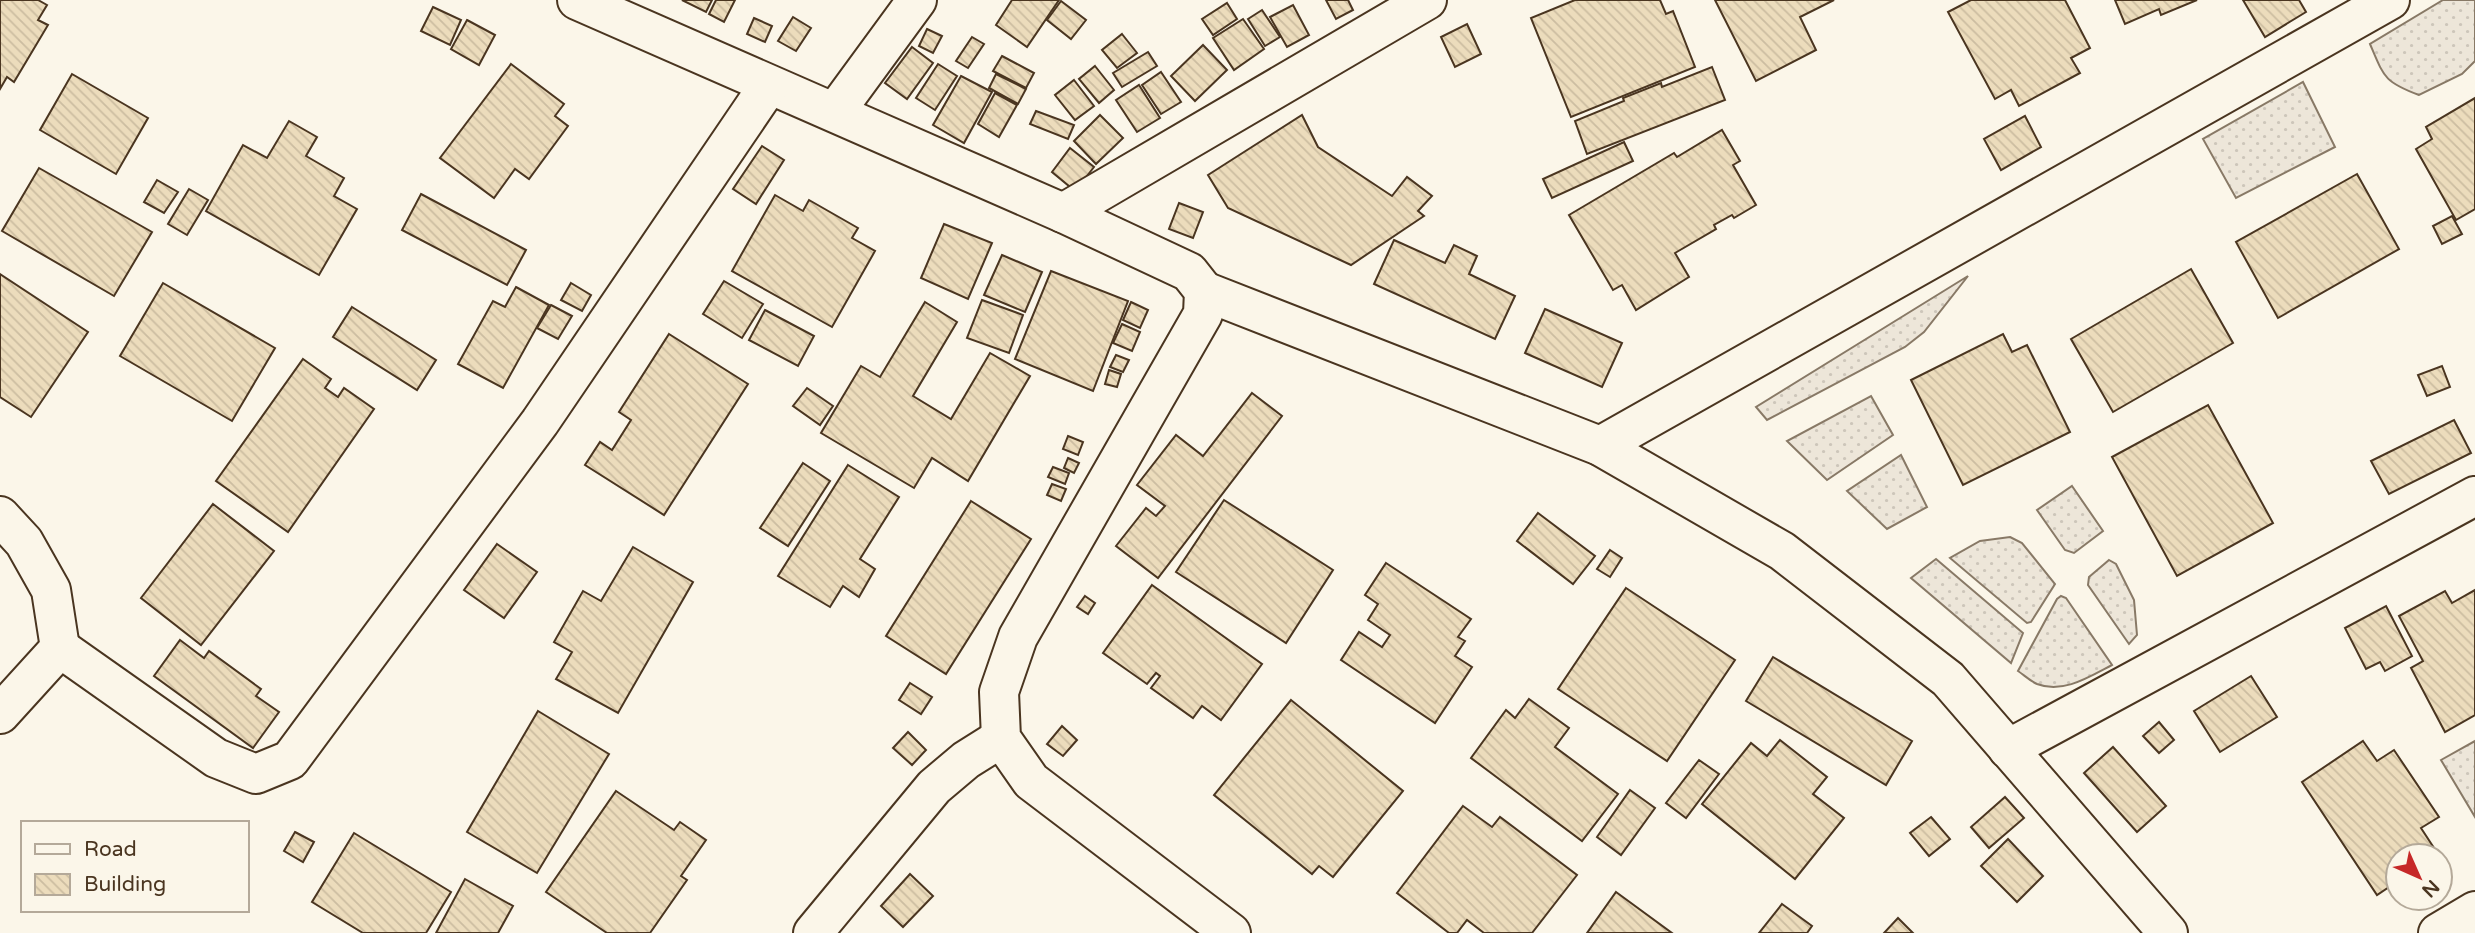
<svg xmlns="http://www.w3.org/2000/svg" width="2475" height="933" font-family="'Varela Round',sans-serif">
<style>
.grass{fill:url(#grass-dots);stroke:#887966;stroke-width:2}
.building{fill:url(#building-back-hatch);stroke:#4a3520;stroke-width:2}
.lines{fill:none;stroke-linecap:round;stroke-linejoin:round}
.minor-casing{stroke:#4a3520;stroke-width:42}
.minor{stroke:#fbf6e9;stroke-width:38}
</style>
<defs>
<pattern id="grass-dots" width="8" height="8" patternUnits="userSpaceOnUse" patternTransform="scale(1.75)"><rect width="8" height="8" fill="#ede6d9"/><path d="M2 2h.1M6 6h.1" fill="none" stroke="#cdc6ba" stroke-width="1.8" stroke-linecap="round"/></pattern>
<pattern id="building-back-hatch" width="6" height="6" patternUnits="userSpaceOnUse" patternTransform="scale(1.75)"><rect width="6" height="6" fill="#ecdcbc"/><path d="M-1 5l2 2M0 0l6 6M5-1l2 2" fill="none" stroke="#ccbda1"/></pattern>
</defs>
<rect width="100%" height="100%" fill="#fbf6e9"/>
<!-- grass -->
<g class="grass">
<path d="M2443 0H2475V61L2462 74 2419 95C2384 82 2384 77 2370 44Z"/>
<polygon points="2303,82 2335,147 2236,198 2203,139"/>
<polygon points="1968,276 1924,332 1905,347 1767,420 1756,407"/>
<polygon points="1871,396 1893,435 1827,480 1787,441"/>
<polygon points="1901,455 1927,507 1887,529 1847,491"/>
<polygon points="2072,486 2103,531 2074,553 2065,550 2037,510"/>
<polygon points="2010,537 2022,543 2055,584 2031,622 2027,623 1950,558 1980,541"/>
<polygon points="1936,559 2023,633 2011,663 1911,578"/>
<polygon points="2109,560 2116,564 2134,600 2137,635 2129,644 2088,585 2089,577"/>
<path d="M2061 596 2066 598 2112 665C2089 677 2063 694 2037 684 2030 681 2024 675 2018 671L2057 599Z"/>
<polygon points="2475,741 2475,817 2441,760"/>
</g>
<!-- building -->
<g class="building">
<polygon points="0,0 38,0 47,5 38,20 48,25 14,82 7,77 0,89"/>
<polygon points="682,0 712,0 706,12"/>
<polygon points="716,0 735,0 724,22 709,14"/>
<polygon points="1012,0 1059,0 1027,47 996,25"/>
<polygon points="1326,0 1348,0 1353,10 1336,19"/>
<polygon points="1575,0 1660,0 1666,14 1673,11 1695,67 1571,117 1531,18"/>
<polygon points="1715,0 1834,0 1800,17 1816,50 1756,81"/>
<polygon points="1971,0 2065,0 2090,48 2071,58 2080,73 2019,106 2011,90 1995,99 1948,12"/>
<polygon points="2115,0 2197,0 2161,15 2159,9 2125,24"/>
<polygon points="2243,0 2299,0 2306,12 2265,37"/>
<polygon points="1061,1 1086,20 1071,39 1047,20"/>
<polygon points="1227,3 1237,19 1213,35 1202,19"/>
<polygon points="1293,5 1309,35 1287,47 1270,17"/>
<polygon points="433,7 461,20 450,45 421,31"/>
<polygon points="1262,10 1280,37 1265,46 1248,19"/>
<polygon points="793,17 811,28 796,51 778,41"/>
<polygon points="754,18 772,26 765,42 747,34"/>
<polygon points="1243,19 1264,49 1234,70 1213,38"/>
<polygon points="467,20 495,35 479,65 451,49"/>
<polygon points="1467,24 1481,54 1455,67 1441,37"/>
<polygon points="927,29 942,36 933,53 919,46"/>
<polygon points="1122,34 1137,53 1117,68 1102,50"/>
<polygon points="972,37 984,44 968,68 956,61"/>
<polygon points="1203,45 1227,70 1195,101 1171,76"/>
<polygon points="912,47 933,63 907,99 885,83"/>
<polygon points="1148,52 1157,66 1122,87 1113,73"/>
<polygon points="1002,56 1034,73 1026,88 993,71"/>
<polygon points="511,64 564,104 555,116 568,126 529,179 515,169 494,198 440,158"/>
<polygon points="938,64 957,76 935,110 916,98"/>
<polygon points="1095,66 1114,90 1099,103 1079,79"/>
<polygon points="1712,67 1725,100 1587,154 1575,121 1624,101 1623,98 1661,83 1662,87"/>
<polygon points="1161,72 1181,102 1161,114 1142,85"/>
<polygon points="72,74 148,118 116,174 40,130"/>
<polygon points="996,74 1026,89 1018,104 989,88"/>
<polygon points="961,76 992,92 964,143 933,125"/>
<polygon points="1074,80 1094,106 1075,120 1055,95"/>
<polygon points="1139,85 1160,118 1137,132 1116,100"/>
<polygon points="995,93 1017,105 999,137 978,124"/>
<polygon points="2475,98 2475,209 2456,220 2416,149 2432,139 2426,127"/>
<polygon points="1036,111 1074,125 1068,139 1030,124"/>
<polygon points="1100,115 1123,138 1096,164 1074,141"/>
<polygon points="1302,115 1318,147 1392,196 1407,177 1432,196 1418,211 1424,216 1351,265 1228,208 1208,175"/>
<polygon points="2025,116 2041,147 2001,170 1984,139"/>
<polygon points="289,121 317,137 306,156 344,178 334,196 357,209 319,275 206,211 243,145 267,158"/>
<polygon points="1722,130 1740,161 1733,165 1756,205 1734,218 1732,215 1714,225 1716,229 1675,253 1689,277 1636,310 1622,285 1613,290 1569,215 1674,153 1677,157"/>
<polygon points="1624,142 1633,161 1552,198 1543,179"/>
<polygon points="762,146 784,160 756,204 733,189"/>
<polygon points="1070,148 1094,167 1075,191 1052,172"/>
<polygon points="39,168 152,232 114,296 2,231"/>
<polygon points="2357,174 2399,249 2278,318 2236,242"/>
<polygon points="157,180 178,192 164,213 144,202"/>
<polygon points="189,189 208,200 187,235 168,224"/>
<polygon points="421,194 526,250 507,285 402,230"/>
<polygon points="775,195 803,211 809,200 858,228 852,238 875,251 832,327 732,271"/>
<polygon points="1179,203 1203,212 1193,238 1169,229"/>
<polygon points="2452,216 2462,234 2442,244 2433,226"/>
<polygon points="944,224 992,243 968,299 921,278"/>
<polygon points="1394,240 1445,263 1454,245 1477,256 1469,274 1515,296 1495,339 1374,284"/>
<polygon points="1002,255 1042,272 1025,312 984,295"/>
<polygon points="2191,269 2233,343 2113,412 2071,339"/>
<polygon points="1051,271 1128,301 1093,391 1015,359"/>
<polygon points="0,274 88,332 31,417 0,397"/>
<polygon points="724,281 763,304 742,338 703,314"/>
<polygon points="163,283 275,348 232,421 120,356"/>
<polygon points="571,283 591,295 582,311 561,300"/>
<polygon points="516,287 549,305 503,388 458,364 493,301 505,307"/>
<polygon points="982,300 1023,315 1009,353 967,338"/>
<polygon points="925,302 957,322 913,396 951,419 990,353 1030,376 968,481 932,458 914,488 821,433 861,366 880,377"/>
<polygon points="1131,302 1148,310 1140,328 1123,320"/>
<polygon points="551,305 572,316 558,339 537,328"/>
<polygon points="352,307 436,360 417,390 333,337"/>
<polygon points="1545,309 1622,343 1602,387 1525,353"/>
<polygon points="765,310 814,336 798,366 749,340"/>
<polygon points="1122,324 1140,332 1132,351 1113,343"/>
<polygon points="669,334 748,384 664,515 585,465 600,442 612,450 631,420 619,412"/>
<polygon points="2003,334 2012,352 2027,345 2070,432 1963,485 1911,380"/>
<polygon points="1116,355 1129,360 1123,372 1110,367"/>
<polygon points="303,359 331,379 325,388 338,397 344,388 374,409 288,532 216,481"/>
<polygon points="2442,366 2450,387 2427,396 2418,375"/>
<polygon points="1109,370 1121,374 1117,387 1105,384"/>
<polygon points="807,388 833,406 820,425 793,406"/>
<polygon points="1252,393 1282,416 1158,578 1116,546 1146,508 1156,516 1165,506 1137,485 1176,435 1203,456"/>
<polygon points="2208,405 2273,523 2177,576 2112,457"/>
<polygon points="2454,420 2471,453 2389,494 2371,461"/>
<polygon points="1068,436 1083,442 1078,455 1063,449"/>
<polygon points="1068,458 1079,463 1074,473 1064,468"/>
<polygon points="803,463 830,481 788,546 760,528"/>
<polygon points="848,465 899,497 860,559 875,569 859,597 843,586 830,607 778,576"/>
<polygon points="1053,467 1069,473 1065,484 1048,477"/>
<polygon points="1052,484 1066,489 1061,501 1047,495"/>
<polygon points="1224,500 1333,570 1286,643 1176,572"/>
<polygon points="971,501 1031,539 946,674 886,636"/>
<polygon points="213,504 274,551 201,645 141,598"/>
<polygon points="1538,513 1595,556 1573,584 1517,541"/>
<polygon points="497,544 537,572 504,618 464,590"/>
<polygon points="633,547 693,582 618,713 556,679 572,652 554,642 583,591 601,601"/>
<polygon points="1610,550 1622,558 1610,577 1597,569"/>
<polygon points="1386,563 1471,619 1458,637 1465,641 1455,656 1472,667 1435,723 1341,660 1359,632 1382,647 1390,635 1368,620 1378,604 1365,595"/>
<polygon points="1152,585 1262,664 1221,720 1202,706 1193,718 1151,688 1160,676 1156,673 1147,684 1103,653"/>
<polygon points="1626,588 1735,660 1667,761 1558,689"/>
<polygon points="2475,590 2475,715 2445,732 2411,668 2423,661 2399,616 2445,591 2452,603"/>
<polygon points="1085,596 1095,603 1088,614 1077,607"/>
<polygon points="2386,606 2412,656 2385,671 2380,662 2366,669 2345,628"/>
<polygon points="180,640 204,658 209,651 261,689 256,696 279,712 253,748 154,676"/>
<polygon points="1773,657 1912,741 1886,785 1746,701"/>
<polygon points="2251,676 2277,717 2220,752 2194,711"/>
<polygon points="910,683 932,697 921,714 899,700"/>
<polygon points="1529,699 1569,728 1555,747 1618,794 1582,841 1471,758 1506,710 1515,718"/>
<polygon points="1291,700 1403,791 1333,877 1319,866 1312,874 1214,795"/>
<polygon points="538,711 609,754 537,873 467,832"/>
<polygon points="2159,722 2174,740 2159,753 2143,736"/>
<polygon points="1062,726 1077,740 1063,756 1047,744"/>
<polygon points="908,732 926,750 912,765 893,748"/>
<polygon points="1780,740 1827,777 1813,794 1844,818 1795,879 1702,804 1751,743 1767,756"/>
<polygon points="2363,741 2377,761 2394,750 2439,817 2421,828 2438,854 2398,856 2398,881 2377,895 2302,782"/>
<polygon points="2113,747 2166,806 2137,832 2084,773"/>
<polygon points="1699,760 1719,774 1686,818 1666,803"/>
<polygon points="1630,790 1655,808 1621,855 1597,837"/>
<polygon points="616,791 674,830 680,822 706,840 681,876 687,880 650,933 607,933 546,892"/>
<polygon points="2005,797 2024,818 1989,848 1971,827"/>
<polygon points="1463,806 1492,827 1500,817 1577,875 1532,933 1484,933 1467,920 1457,933 1449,933 1397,893"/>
<polygon points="1931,817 1950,839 1929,856 1910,833"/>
<polygon points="295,832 314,842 303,862 284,851"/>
<polygon points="354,833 451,892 426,933 363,933 312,902"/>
<polygon points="2008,839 2043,876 2017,902 1981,866"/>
<polygon points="910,874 933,896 903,927 881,906"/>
<polygon points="465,879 513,906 498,933 436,933"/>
<polygon points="1616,892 1672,933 1587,933"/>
<polygon points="1782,904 1812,926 1807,933 1759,933"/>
<polygon points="1898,918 1913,933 1884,933"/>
</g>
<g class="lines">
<!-- minor casing -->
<g class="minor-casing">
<g id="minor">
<polyline points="577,0 1063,213 1189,272 1204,291 1203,314 1018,637 999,692 1001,738 1031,781 1231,933"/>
<polyline points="835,112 917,0"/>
<polyline points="1063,213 1427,0"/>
<polyline points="1204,291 1600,446 1782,551 1948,679 2168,933"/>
<polyline points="1600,446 2390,0"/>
<polyline points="0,516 24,542 51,590 60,648 0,714"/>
<polyline points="60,648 216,758 256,774 290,760 540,422 769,85"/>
<polyline points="2008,749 2475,496"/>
<polyline points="813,933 934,787 966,760 1001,738"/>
<polyline points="2438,933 2475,911"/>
</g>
</g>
<!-- minor -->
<use href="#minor" class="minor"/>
</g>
<!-- legend -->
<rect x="21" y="821" width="228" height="91" fill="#fbf6e9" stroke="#b4a999" stroke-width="2"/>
<rect x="35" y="844" width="35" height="10" fill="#fbf6e9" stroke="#b4a999" stroke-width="2"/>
<text x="84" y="856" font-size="21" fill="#4a3520">Road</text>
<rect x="35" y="874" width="35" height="21" fill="url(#building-back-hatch)" stroke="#b4a999" stroke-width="2"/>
<text x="84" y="891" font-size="21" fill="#4a3520">Building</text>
<!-- north arrow -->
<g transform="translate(2419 877) rotate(135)"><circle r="33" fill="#fbf6e9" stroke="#b4a999" stroke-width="2"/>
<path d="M0-5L12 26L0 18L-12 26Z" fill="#c62828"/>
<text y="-10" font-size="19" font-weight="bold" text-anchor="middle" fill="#4a3520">N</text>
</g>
</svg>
